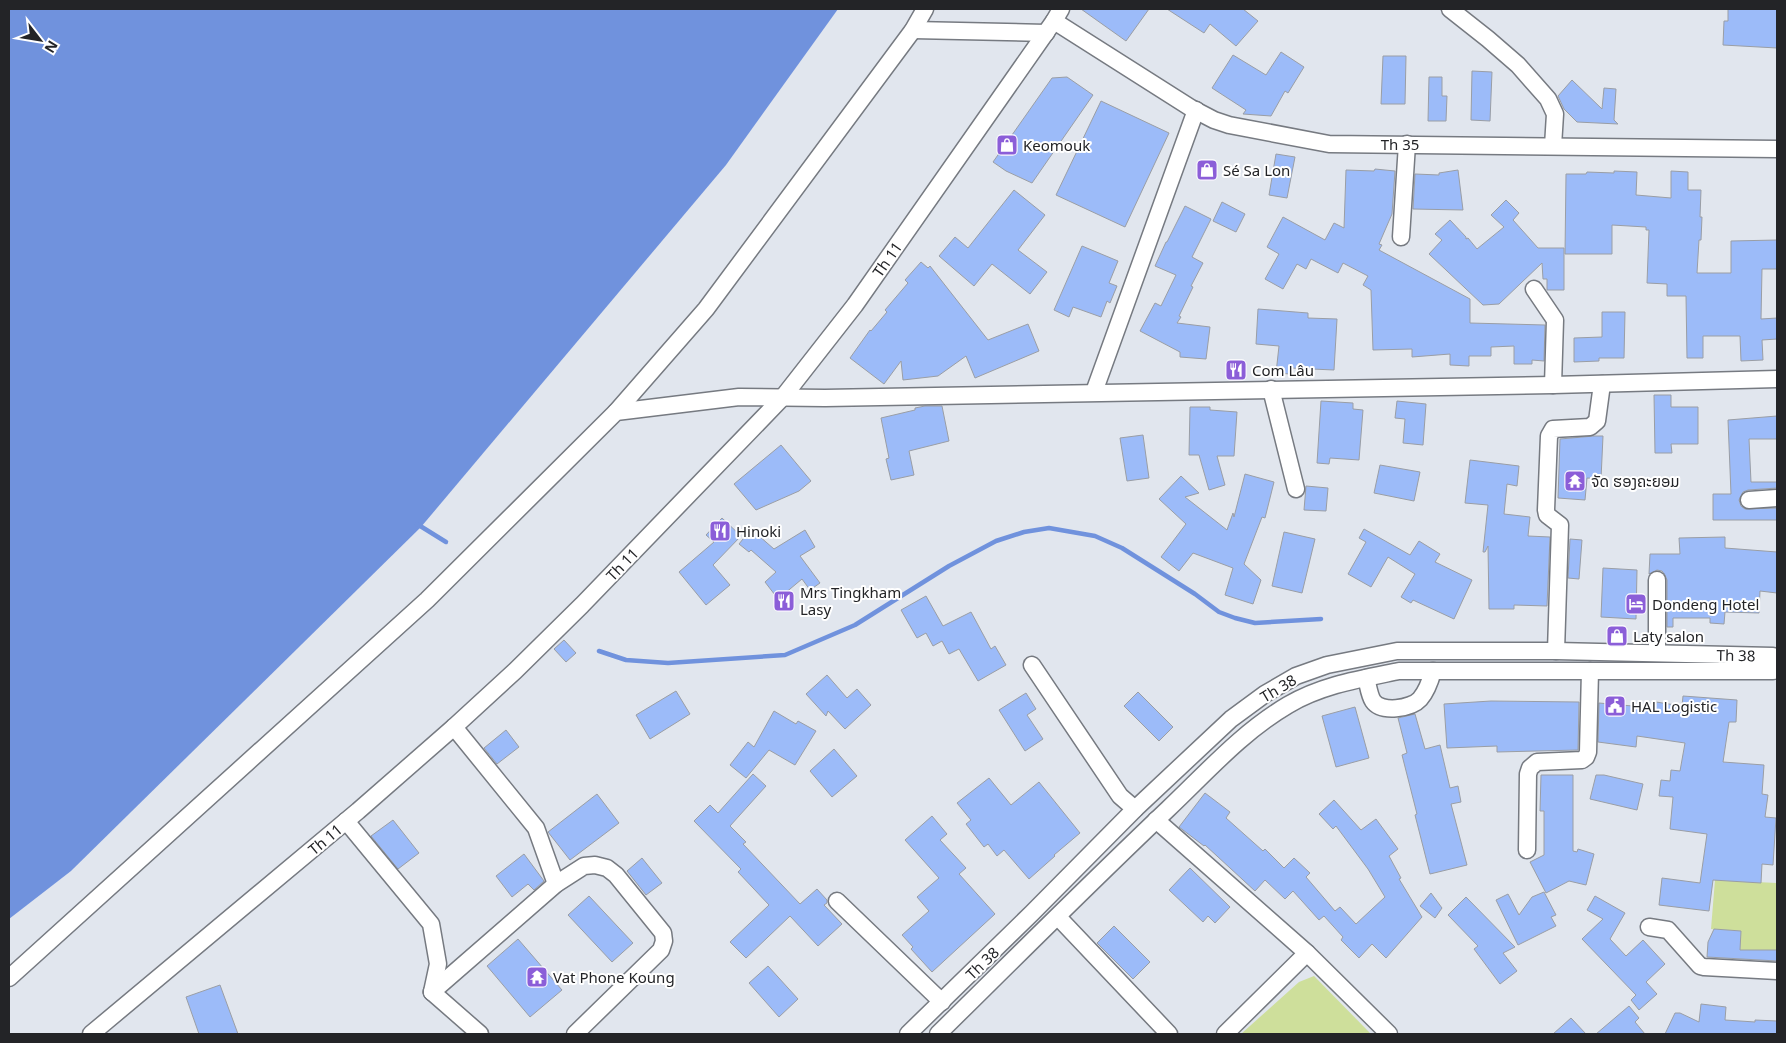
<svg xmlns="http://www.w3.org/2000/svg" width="1786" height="1043" font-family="'Noto Sans','Noto Sans Lao',sans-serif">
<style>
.green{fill:#cedf9b}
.water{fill:#7092dd}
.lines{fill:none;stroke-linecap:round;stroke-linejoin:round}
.stream{stroke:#7092dd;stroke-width:4.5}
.building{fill:#9cbbf9;stroke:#9a9ea5}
.minor-casing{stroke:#767a81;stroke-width:19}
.minor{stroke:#fff;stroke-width:16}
.labels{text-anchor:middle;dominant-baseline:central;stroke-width:4;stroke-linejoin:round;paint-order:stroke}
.street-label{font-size:15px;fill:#232427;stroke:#fff}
.poi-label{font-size:15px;fill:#232427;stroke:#fff;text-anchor:start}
</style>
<rect width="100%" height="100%" fill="#e1e6ee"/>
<!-- green -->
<g class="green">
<polygon points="1715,880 1777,883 1777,950 1740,951 1741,931 1711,929"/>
<polygon points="1314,976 1371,1034 1241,1034 1299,982"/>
</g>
<!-- water -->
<polygon class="water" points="9,9 838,9 726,165 421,527 71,871 9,919"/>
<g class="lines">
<!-- stream -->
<g class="stream">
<polyline points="417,524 446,542"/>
<polyline points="599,651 626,660 668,663 785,655 855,625 949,566 996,541 1024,532 1049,528 1095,536 1122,548 1195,594 1219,612 1235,618 1255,623 1321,619"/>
</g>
</g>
<!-- building -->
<g class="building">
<polygon points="1081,9 1149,9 1126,41"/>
<polygon points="1167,9 1243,9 1258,21 1236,46 1210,24 1204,33"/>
<polygon points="1728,9 1777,9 1777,48 1723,45 1724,21 1728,21"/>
<polygon points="1281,52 1304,67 1288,93 1285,91 1271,116 1243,114 1246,110 1212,88 1233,55 1266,75"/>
<polygon points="1383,56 1406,56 1405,104 1381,104"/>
<polygon points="1472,71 1492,72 1490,121 1471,120"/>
<polygon points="1067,77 1093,95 1032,183 1006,171 993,162 1052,78"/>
<polygon points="1429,77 1442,77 1442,96 1447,96 1446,121 1428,121"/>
<polygon points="1572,80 1602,109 1604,88 1616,89 1614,120 1618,124 1577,122 1564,109 1558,96"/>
<polygon points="1101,101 1169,133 1125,227 1056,195"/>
<polygon points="1276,154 1295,157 1287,198 1269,195"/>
<polygon points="1375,169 1395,171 1392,214 1379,244 1382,245 1379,250 1470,299 1470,323 1545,325 1544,361 1532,360 1532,364 1514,364 1514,346 1491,347 1491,356 1469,356 1469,366 1450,365 1450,354 1412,357 1412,349 1373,350 1371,290 1363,285 1368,276 1343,263 1338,273 1311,259 1306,269 1297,264 1283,289 1265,279 1279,254 1267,247 1283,217 1325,240 1334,223 1344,228 1346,170 1374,171"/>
<polygon points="1458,170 1463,210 1413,209 1415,174 1439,175 1439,173"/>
<polygon points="1614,171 1637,172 1636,195 1671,198 1671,171 1688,172 1688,190 1701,190 1700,217 1702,217 1701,240 1699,240 1697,273 1731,273 1731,241 1777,240 1777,269 1762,269 1761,319 1777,318 1777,339 1762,340 1763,360 1741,361 1740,336 1703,336 1703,358 1687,358 1686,296 1667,296 1667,284 1647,283 1649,230 1646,230 1646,227 1612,225 1612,254 1565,254 1566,174 1586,174 1587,172 1614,173"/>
<polygon points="1014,190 1045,215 1018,250 1047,272 1030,294 992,264 974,286 939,256 955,237 968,248"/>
<polygon points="1506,200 1519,213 1513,220 1538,248 1564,248 1564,290 1547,290 1547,279 1543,279 1542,263 1499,304 1483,305 1429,254 1442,240 1435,234 1450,220 1466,237 1466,239 1468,238 1477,249 1504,227 1491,215"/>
<polygon points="1222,202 1245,214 1236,232 1213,221"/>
<polygon points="1185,206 1211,219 1192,257 1203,263 1191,286 1193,287 1179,316 1181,317 1177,323 1210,327 1206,359 1180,357 1180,352 1140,331 1155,303 1161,306 1176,275 1155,266 1166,242 1167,242"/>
<polygon points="1082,246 1118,261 1109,283 1117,286 1110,303 1107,301 1101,317 1073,307 1069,317 1054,310"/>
<polygon points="921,262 928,268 930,266 988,340 1028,324 1039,351 975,378 966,356 938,376 903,380 901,361 884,384 850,358 870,330 871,331 887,312 885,310 908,283 905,280"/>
<polygon points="1258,309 1308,313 1308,318 1337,319 1334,370 1290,368 1290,374 1276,373 1279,346 1256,344"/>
<polygon points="1602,312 1625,312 1624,358 1599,358 1599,361 1574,362 1574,338 1602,337"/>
<polygon points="1654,395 1671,395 1671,407 1698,407 1698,444 1671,444 1672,453 1655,453"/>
<polygon points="1321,401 1353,403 1353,409 1363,410 1359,460 1330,458 1329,464 1317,463"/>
<polygon points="1397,401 1426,404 1423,445 1403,443 1405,419 1395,418"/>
<polygon points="925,406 942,406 949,441 909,451 914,475 891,480 886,459 889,458 881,418 915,410 915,408"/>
<polygon points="1190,407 1210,407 1210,410 1237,412 1234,456 1217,456 1225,485 1209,490 1199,455 1189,455"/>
<polygon points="1777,416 1777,439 1749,439 1751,482 1777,482 1777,488 1748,490 1743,492 1739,500 1741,506 1745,509 1777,508 1777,520 1713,520 1713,494 1731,494 1728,420"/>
<polygon points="1143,435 1149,478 1127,481 1120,438"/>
<polygon points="1594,436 1603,436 1601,479 1587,478 1585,500 1558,498 1560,439"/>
<polygon points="781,445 811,481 799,491 756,510 734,484"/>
<polygon points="1470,460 1519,466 1517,486 1507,484 1504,514 1530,517 1528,536 1550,537 1547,606 1514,605 1514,609 1489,609 1488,546 1485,552 1483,552 1488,505 1465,503"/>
<polygon points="1380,465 1420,472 1414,501 1374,493"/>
<polygon points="1245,474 1274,482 1265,518 1262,517 1244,564 1261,580 1253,604 1225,595 1233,568 1193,553 1179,571 1161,557 1186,524 1159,499 1181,476 1199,493 1185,497 1227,530 1233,513 1234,517"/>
<polygon points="1306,486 1328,488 1326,511 1304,510"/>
<polygon points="722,518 741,536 713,565 730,585 706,605 679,572 714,542 706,535"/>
<polygon points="751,529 774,549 805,530 815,547 800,556 820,583 810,590 802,579 778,599 765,582 776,572 751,550 749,552 739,544"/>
<polygon points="1364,529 1410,555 1419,541 1440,554 1435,562 1472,580 1454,619 1413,600 1411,603 1401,597 1415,574 1388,557 1371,587 1348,574 1366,542 1359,538"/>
<polygon points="1284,532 1315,539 1302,593 1272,586"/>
<polygon points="1725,537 1725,548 1777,552 1777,593 1760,591 1759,613 1725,612 1724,624 1710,623 1710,618 1673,618 1673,627 1667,627 1667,580 1665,575 1662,571 1657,570 1649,574 1650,554 1680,554 1679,538"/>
<polygon points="1570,539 1582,540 1579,579 1568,578"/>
<polygon points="1603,568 1637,570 1636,619 1601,617"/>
<polygon points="926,596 943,626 971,612 991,649 995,646 1006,665 978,681 959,649 949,654 942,641 933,646 926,633 917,638 901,610"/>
<polygon points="564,640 576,653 566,662 554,649"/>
<polygon points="827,675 847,698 857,689 871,705 845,729 828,711 826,716 806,694"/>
<polygon points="676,691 690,714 650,739 636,715"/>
<polygon points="1138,692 1173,727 1159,741 1124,706"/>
<polygon points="1026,693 1036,709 1027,715 1043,739 1025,751 999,710"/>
<polygon points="1683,696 1737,700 1736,722 1729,722 1723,762 1764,765 1762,794 1768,795 1765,817 1776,818 1773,865 1762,864 1761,883 1713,880 1709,911 1659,905 1662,878 1700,883 1707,834 1670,829 1673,797 1659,796 1661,780 1670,781 1671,770 1680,771 1685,743 1637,736 1636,747 1598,742 1599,703 1655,708 1656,702 1682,706"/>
<polygon points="1491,701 1579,702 1578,750 1497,752 1497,746 1447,748 1444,704"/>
<polygon points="1355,707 1369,758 1336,767 1322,716"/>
<polygon points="774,711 796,724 798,721 816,731 795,765 769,750 746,778 730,765 748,742 754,747"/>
<polygon points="1415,714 1425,749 1440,745 1450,788 1458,786 1461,802 1451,804 1467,865 1430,874 1415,815 1417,814 1402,755 1407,753 1398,718"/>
<polygon points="506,730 519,747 497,764 484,748"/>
<polygon points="834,749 857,776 832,797 810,771"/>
<polygon points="753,774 766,786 730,826 746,842 743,844 800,904 817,889 827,900 827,903 824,905 842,924 818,946 790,916 746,958 730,942 769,905 738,872 741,869 694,821 710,805 718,813"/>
<polygon points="1541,775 1573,775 1573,851 1577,852 1578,849 1594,854 1586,885 1569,881 1546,893 1530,862 1544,855 1544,811 1540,811"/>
<polygon points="1596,775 1604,775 1643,784 1637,810 1590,799"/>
<polygon points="989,778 1011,805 1039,782 1080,833 1054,855 1055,856 1029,879 1004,850 997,856 988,844 984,847 966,824 971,820 957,803"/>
<polygon points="1205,793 1230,812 1226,818 1263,851 1265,849 1284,868 1294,858 1310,873 1306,877 1335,911 1340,907 1356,924 1385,897 1368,869 1336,826 1333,829 1319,814 1334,800 1361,830 1376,819 1398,849 1389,856 1401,878 1399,879 1422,917 1386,958 1372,944 1359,958 1341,940 1343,937 1324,916 1319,920 1293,891 1285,899 1265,880 1255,891 1205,845 1204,846 1179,827"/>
<polygon points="597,794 619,823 570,860 548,832"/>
<polygon points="932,816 947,834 940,840 966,868 959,874 995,914 932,972 911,949 913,947 902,935 929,911 917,897 939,878 905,840"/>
<polygon points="393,820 419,853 398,869 371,836"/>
<polygon points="524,854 544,881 534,890 528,884 512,897 496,876"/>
<polygon points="642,858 662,883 646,895 627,871"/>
<polygon points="1190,868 1230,907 1215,923 1208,916 1203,922 1169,890"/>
<polygon points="1544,892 1556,915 1551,917 1556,926 1518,945 1496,900 1508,894 1519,915 1532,897"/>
<polygon points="1431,893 1442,908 1435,918 1420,906"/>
<polygon points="589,896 633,943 612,962 568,915"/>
<polygon points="1595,896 1625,913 1610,939 1626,956 1643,940 1665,964 1646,982 1657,994 1639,1010 1631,1000 1636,995 1582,939 1603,919 1587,910"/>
<polygon points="1466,897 1515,947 1503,953 1517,971 1500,984 1474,949 1478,946 1448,915"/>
<polygon points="1114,926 1150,962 1133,979 1097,943"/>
<polygon points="1714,929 1741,931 1740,950 1777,950 1777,961 1707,957 1708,942"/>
<polygon points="518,939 562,990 530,1017 487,966"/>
<polygon points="768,966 798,999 779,1017 749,983"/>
<polygon points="220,985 238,1034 199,1034 186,997"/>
<polygon points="1701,1004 1726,1007 1725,1020 1755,1022 1755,1020 1777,1021 1777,1034 1665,1034 1675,1013 1680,1013 1699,1022"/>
<polygon points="1629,1006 1639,1018 1635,1022 1645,1034 1596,1034"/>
<polygon points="1571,1018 1586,1034 1553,1034"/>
</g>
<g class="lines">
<!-- minor casing -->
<g class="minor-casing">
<g id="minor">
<polyline points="1450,9 1488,39 1518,65 1548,99 1555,114 1553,146"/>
<polyline points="1054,21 1191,108 1214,120 1229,125 1329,144 1777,149"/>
<polyline points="913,30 1046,33"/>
<polyline points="1401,237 1407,144"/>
<polyline points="1534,289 1555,320 1553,385"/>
<polyline points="1271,389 1296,489"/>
<polyline points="1094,392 1196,110"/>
<polyline points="616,412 706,309 913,30 925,9"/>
<polyline points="1749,500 1777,498"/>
<polyline points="1657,580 1657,653"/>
<polyline points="1556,651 1560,525 1547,515 1546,510 1549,436 1553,429 1590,427 1597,421 1602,384"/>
<polyline points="1032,665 1120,796 1135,809"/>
<path d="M1366 678C1368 684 1369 695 1373 701 1381 713 1411 709 1420 699 1427 691 1430 682 1433 671"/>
<polyline points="454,727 536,828 556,884"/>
<polyline points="1156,820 1307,953 1389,1034"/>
<polyline points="346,821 431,924 438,964 432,992"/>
<polyline points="1527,850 1528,774 1530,768 1537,762 1582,760 1586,757 1588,752 1590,671"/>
<polyline points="837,901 942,1002"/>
<polyline points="1058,917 1169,1034"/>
<polyline points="1649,927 1668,930 1700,966 1704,967 1777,971"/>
<polyline points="9,978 427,600 616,412 739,397 825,398 1553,385 1777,379"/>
<polyline points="432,992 556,884 584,866 595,865 607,868 616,875 663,933 664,941 661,950 575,1034"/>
<polyline points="432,992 480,1034"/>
<polyline points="91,1034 358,811 454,727 515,671 582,605 783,397 855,305 1054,21 1061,9"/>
<polyline points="908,1034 1032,913 1135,809 1231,719 1265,694 1296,676 1327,665 1397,651 1556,651 1773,656 1777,659"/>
<path d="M938 1034C1014 959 1090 883 1168 809 1206 773 1242 732 1288 705 1322 685 1360 679 1399 671H1773L1777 668"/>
<polyline points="1225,1034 1307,953"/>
</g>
</g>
<!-- minor -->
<use href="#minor" class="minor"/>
</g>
<!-- icons -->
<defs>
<g id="shop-square" transform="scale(1.125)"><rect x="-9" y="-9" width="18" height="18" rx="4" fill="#8b5ed8" stroke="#fff"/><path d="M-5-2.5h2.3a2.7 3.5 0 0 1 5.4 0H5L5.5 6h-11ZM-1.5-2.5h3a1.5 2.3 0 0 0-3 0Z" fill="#fff"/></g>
<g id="restaurant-square" transform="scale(1.125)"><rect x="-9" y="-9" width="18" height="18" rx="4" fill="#8b5ed8" stroke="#fff"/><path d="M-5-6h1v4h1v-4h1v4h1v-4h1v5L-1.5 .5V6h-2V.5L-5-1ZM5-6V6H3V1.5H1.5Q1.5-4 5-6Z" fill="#fff"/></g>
<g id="temple-square" transform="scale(1.125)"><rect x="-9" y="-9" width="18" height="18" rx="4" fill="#8b5ed8" stroke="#fff"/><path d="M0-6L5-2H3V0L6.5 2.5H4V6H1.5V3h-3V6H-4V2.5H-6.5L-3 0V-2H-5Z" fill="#fff"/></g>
<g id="hotel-square" transform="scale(1.125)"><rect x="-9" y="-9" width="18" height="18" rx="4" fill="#8b5ed8" stroke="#fff"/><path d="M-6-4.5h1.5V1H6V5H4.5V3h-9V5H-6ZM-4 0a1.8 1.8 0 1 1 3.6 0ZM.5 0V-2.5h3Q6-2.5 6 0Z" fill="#fff"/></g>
<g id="civic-square" transform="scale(1.125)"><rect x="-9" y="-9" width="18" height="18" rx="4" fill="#8b5ed8" stroke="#fff"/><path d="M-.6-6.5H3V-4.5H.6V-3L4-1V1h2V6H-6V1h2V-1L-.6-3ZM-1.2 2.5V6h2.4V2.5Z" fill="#fff"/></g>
</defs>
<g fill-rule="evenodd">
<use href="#shop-square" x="1007" y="145"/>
<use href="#shop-square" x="1207" y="170"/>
<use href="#restaurant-square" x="1236" y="370"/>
<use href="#temple-square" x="1575" y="481"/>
<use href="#restaurant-square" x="720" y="531"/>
<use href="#restaurant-square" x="784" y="601"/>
<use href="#hotel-square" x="1636" y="604"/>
<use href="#shop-square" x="1617" y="636"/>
<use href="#civic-square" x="1615" y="706"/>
<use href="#temple-square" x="537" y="977"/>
</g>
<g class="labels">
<!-- street labels -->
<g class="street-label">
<text x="1400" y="144">Th 35</text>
<text transform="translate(887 259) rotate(-55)">Th 11</text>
<text transform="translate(622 564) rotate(-46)">Th 11</text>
<text transform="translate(1736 655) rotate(1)">Th 38</text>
<text transform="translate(1278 688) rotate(-31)">Th 38</text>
<text transform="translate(325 839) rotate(-40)">Th 11</text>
<text transform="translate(982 963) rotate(-44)">Th 38</text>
</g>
<!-- poi labels -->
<g class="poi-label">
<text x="1023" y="145">Keomouk</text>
<text x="1223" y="170">Sé Sa Lon</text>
<text x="1252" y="370">Com Lâu</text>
<text x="1591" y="481">ຈັດ ຮອງຄະຍອມ</text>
<text x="736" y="531">Hinoki</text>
<text x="800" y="592">Mrs Tingkham<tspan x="800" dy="17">Lasy</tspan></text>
<text x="1652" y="604">Dondeng Hotel</text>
<text x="1633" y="636">Laty salon</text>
<text x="1631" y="706">HAL Logistic</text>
<text x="553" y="977">Vat Phone Koung</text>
</g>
</g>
<!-- border -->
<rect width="1786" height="1043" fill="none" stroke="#232427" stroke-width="20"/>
<!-- north arrow -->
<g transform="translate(40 40) rotate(121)" stroke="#ffffff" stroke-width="4" paint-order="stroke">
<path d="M0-4L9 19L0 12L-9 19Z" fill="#232427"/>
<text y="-8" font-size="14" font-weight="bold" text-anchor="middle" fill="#232427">N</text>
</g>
</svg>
